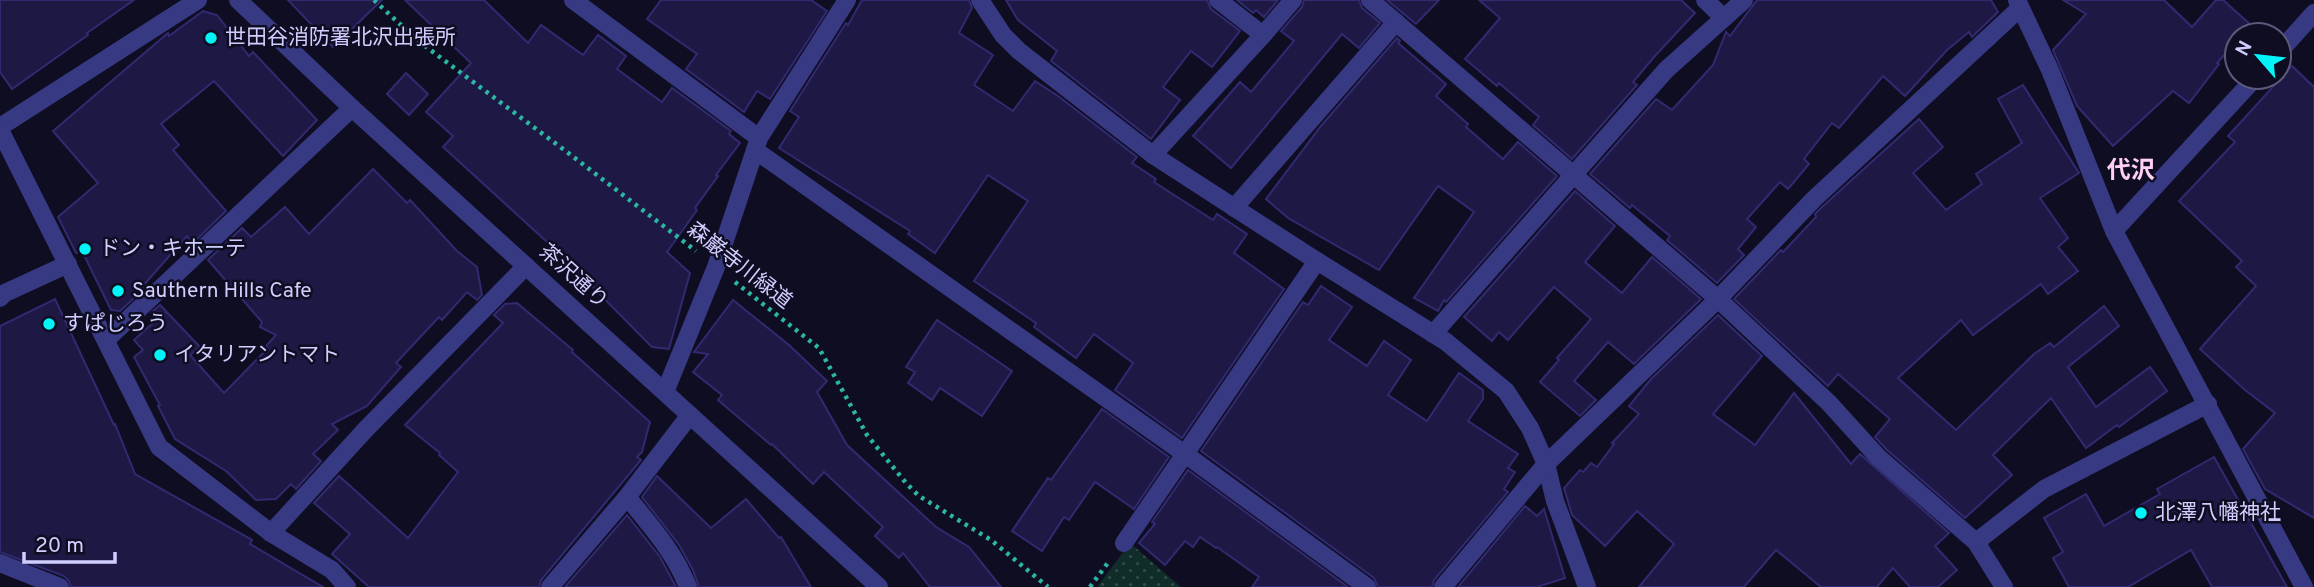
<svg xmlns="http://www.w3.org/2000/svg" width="2314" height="587" font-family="Overpass,'Noto Sans JP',sans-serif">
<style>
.park{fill:url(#park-dots)}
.building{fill:#1e1844;stroke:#322a71;stroke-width:2}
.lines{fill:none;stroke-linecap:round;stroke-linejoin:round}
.path{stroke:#2bb7a3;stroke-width:4.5;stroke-dasharray:3.5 5;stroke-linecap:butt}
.minor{stroke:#373a83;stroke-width:18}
.poi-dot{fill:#00f5f9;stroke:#0f0d22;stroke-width:2.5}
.labels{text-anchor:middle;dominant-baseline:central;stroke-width:5;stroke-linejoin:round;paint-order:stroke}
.poi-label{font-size:21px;fill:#d0ceff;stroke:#0f0d22;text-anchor:start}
.street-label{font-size:21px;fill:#d0ceff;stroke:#0f0d22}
.quarter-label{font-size:24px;font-weight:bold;fill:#ffd0f2;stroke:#0f0d22}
</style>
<defs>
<pattern id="park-dots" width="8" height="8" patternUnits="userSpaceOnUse" patternTransform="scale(1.75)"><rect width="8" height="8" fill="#102d29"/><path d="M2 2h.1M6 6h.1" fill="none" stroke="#324a49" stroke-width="1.8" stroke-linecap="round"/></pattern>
</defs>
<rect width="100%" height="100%" fill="#0f0d22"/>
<!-- park -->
<polygon class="park" points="1130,543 1181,587 1097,587"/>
<!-- building -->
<g class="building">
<polygon points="0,0 134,0 87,33 88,35 12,89 0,72"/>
<polygon points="288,0 382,0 333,47"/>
<polygon points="405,0 484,0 528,43 541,25 583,55 598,35 626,56 617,69 662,102 672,88 731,131 729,134 740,143 716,175 718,176 695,208 697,210 667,252 690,273 669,349 652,347 557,251 443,147 453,136 426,112 471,63"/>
<polygon points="661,0 811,0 827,11 770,99 757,91 744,112 686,69 697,54 647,19"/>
<polygon points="862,0 969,0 972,8 959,33 993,55 974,85 1013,111 1035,81 1058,96 1137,157 1132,163 1156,179 1154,182 1213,220 1217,214 1247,234 1234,253 1284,289 1182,438 1115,390 1133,363 1094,334 1076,358 1034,327 1036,323 974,281 1028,201 988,175 935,253 908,234 910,231 779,148 799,117 790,111 846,23 848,25"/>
<polygon points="1006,0 1207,0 1211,9 1240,31 1212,67 1191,51 1163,87 1180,100 1151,139 1051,61 1057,51 1018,20"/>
<polygon points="1237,0 1278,0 1264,17 1256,10 1253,13"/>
<polygon points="1304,0 1359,0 1362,8 1380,23 1359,48 1342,34 1231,168 1193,136 1240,82 1251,92 1294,41 1281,31 1302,7"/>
<polygon points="1387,0 1439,0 1416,24"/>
<polygon points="1479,0 1681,0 1695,13 1654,57 1633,82 1637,85 1572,159 1533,125 1539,117 1499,83 1497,86 1465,59 1500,18"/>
<polygon points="1757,0 1991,0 1998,12 1972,37 1969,32 1947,50 1905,96 1883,76 1839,128 1832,123 1804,159 1809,164 1788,189 1780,182 1747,219 1756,227 1738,249 1744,255 1717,283 1667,240 1670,236 1632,205 1630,208 1590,174 1656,99 1672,110 1713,65 1726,32 1730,36"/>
<polygon points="2063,0 2164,0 2192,27 2216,0 2223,0 2251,25 2242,35 2237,35 2237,41 2217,63 2219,64 2189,103 2173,91 2113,146 2077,106 2053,50 2086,14"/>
<polygon points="203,11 217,15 249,56 253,52 317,120 283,156 214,81 161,124 179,145 173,150 226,211 193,243 187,236 142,287 144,289 120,311 111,310 82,251 76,253 58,217 98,183 53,131 168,33 169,36"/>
<polygon points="1397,38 1400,41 1398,43 1446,84 1436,96 1468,124 1466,127 1503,159 1518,142 1557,176 1446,302 1444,300 1438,311 1414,298 1474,212 1438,186 1379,270 1288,218 1266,199 1321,126"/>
<polygon points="2292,66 2314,87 2314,518 2265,489 2243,449 2275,413 2245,390 2200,349 2256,286 2236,267 2242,261 2179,201 2235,142 2228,136"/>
<polygon points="406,73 428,94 409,115 387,94"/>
<polygon points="2023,85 2079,173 2040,198 2068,238 2058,247 2078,271 2048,294 2041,284 1973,335 1961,320 1898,378 1956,430 2034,354 2050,343 2054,347 2104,306 2119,326 2068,367 2096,407 2150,367 2167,391 2119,427 2117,425 2086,448 2051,398 1993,455 2012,475 1965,518 1886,449 1875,437 1890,419 1838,374 1828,386 1734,299 1781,250 1783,252 1816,217 1815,214 1822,207 1919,119 1943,147 1913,173 1946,210 1982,184 1976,174 2022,143 1998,99"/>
<polygon points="373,169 407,203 410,200 457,251 477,267 482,295 477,300 467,292 442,320 439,317 396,363 401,367 367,406 332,424 338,430 313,454 321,461 296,489 291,484 276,499 256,500 226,471 175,439 158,406 160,405 134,357 143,350 134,340 164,313 152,312 160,305 200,347 190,355 224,393 268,348 266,346 276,335 260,327 262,322 208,260 242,228 251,237 285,207 309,234"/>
<polygon points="1575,191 1615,226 1585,262 1622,293 1652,257 1701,299 1634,364 1608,342 1574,381 1596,400 1580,416 1540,382 1559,360 1557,358 1591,319 1554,287 1508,340 1499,332 1492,341 1464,317"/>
<polygon points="1321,286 1352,307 1329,340 1367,366 1384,341 1411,360 1388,395 1427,421 1459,373 1483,390 1483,399 1468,421 1518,454 1508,468 1515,472 1504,489 1508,492 1434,580 1432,587 1378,587 1374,578 1201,451 1303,302 1308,305"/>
<polygon points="55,299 114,425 115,424 135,474 252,540 250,544 323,587 71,587 69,581 64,576 0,552 0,326"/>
<polygon points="733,300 789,345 827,381 817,392 847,445 936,527 969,547 1001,587 930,587 903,553 899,558 875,536 883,527 824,472 813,484 772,444 771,445 718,400 722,395 693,372 708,354 694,352"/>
<polygon points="517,303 573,350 572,352 650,422 642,452 637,457 641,460 541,580 539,587 369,587 332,554 350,534 314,503 339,476 408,538 458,472 439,455 440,453 405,425 503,323 494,315 505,304"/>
<polygon points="1718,315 1762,356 1713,414 1755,445 1794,393 1851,464 1860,454 1949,533 1935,546 1957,570 1938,587 1910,587 1893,568 1877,587 1821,587 1776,550 1744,587 1639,587 1674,544 1637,511 1605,546 1572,515 1564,488 1580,470 1583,472 1591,463 1597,467 1614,444 1612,443 1639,414 1629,406 1651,379"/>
<polygon points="937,320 1012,371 982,416 940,388 932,400 908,383 915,372 906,367"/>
<polygon points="1102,409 1169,457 1134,509 1095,482 1069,520 1064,517 1042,551 1012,531 1048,478 1051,480"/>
<polygon points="2214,457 2287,587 2212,587 2191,550 2128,587 2069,587 2053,558 2063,552 2044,518 2086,494 2104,526 2160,494 2157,489"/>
<polygon points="1188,470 1348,587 1252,587 1259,577 1217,547 1216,548 1200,537 1193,547 1185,541 1165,565 1139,543 1155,524 1152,522"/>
<polygon points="657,476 711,528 746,499 779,538 781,537 811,587 699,587 693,570 679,545 642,497"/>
<polygon points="1525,506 1537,516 1544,509 1565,578 1537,587 1458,587"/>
<polygon points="627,515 660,557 676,587 565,587"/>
</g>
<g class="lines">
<!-- path -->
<g class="path">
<polyline points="374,0 417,40 567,152 696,251"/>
<polyline points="735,282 819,348 867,435 906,483 919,496 991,540 1048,587"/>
<polyline points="1090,587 1110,560"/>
</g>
<!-- minor -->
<g class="minor">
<polyline points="238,0 352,108 879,587"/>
<polyline points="573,0 759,138"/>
<polyline points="980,0 1003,35 1019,51 1153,155 1317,261 1445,341 1506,391 1530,428 1546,464 1555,501 1587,587"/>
<polyline points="1218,0 1263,35"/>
<polyline points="1370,0 1718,299 1829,403 1878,457 1976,542 2004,587"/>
<polyline points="1705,0 1724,18"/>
<polyline points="2017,0 2050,70 2114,231 2304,587"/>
<polyline points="2279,52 2314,13"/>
<polyline points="0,127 198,0"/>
<polyline points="0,130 159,447 271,533 332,570 347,587"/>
<polyline points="755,150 1185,454 1367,587"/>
<polyline points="1153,155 1263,35 1293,0"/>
<polyline points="1234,208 1396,22"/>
<polyline points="2114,231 2256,77"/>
<polyline points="0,298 5,293 68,264"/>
<polyline points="1433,334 1666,70 1744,0"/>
<polyline points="106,340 352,108"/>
<polyline points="665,392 716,267 759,138 847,0"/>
<path d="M627 497C650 525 675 553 688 587"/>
<polyline points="271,533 366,429 526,266"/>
<polyline points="1976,542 2044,489 2208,404"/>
<polyline points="1124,543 1317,261"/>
<polyline points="0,563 60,587"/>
<polyline points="550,587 627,497 690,415"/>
<polyline points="1443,587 1546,464 1718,299 1814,199 2020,8"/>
</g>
</g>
<!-- markers -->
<g class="poi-dot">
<circle cx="211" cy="38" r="7"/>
<circle cx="85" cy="249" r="7"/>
<circle cx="118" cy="291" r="7"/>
<circle cx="49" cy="324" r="7"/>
<circle cx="160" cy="355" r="7"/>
<circle cx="2141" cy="513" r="7"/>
</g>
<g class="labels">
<!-- poi labels -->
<g class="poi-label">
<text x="225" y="38">世田谷消防署北沢出張所</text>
<text x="99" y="249">ドン・キホーテ</text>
<text x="132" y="291">Sauthern Hills Cafe</text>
<text x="63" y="324">すぱじろう</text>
<text x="174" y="355">イタリアントマト</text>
<text x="2155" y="513">北澤八幡神社</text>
</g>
<!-- street labels -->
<g class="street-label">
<text transform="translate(739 266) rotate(38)">森巌寺川緑道</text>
<text transform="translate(573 277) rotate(42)">茶沢通り</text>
</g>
<!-- quarter labels -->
<g class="quarter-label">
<text x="2131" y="172">代沢</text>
</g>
</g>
<!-- north arrow -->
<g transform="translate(2258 56) rotate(298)"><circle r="33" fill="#0f0d22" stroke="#5c5a7a" stroke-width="2"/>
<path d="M0-5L12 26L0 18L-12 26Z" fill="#00f5f9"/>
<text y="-10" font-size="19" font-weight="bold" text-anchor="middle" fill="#d0ceff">N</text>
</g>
<!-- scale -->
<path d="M24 552v10h91v-10" fill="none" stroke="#d0ceff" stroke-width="3.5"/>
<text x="35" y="552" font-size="21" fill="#d0ceff" stroke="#0f0d22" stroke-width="5" paint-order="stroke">20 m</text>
</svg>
